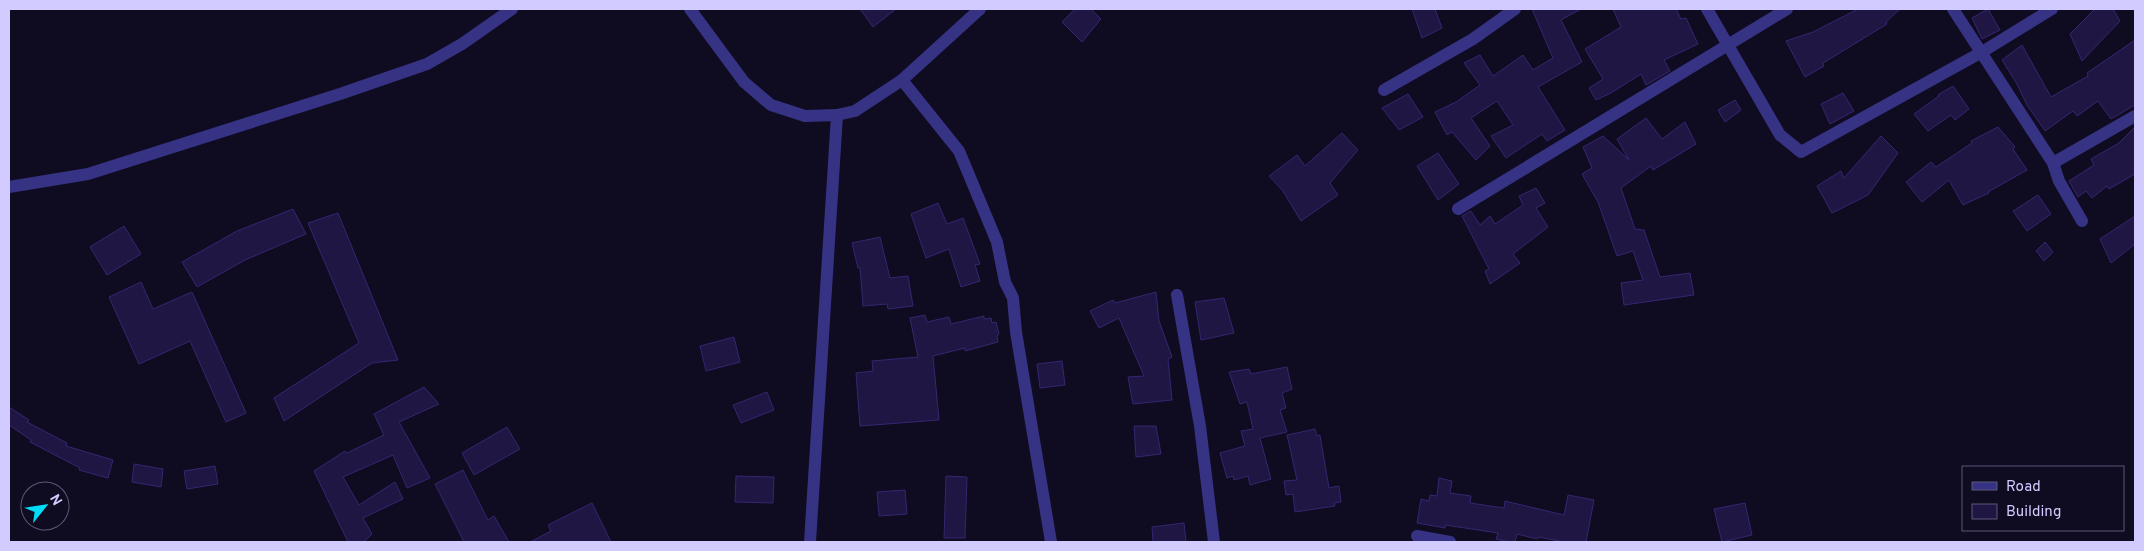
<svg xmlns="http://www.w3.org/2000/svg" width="2144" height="551" font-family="Overpass,sans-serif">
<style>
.building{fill:#201643;stroke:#362671}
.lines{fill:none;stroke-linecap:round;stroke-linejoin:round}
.minor{stroke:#363384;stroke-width:12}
.tertiary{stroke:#363384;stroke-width:12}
</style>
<rect width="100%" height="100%" fill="#0f0b21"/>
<!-- building -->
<g class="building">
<polygon points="860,9 896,9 873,27"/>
<polygon points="1075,9 1091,9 1101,19 1082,42 1062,22"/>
<polygon points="1412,9 1435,9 1442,28 1422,38"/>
<polygon points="1532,9 1581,9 1561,20 1582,62 1538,87 1565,130 1547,141 1542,134 1506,158 1491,136 1513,125 1497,101 1471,118 1490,146 1476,160 1452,132 1447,135 1435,112 1456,102 1480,85 1464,63 1480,55 1493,76 1523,55 1533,70 1553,58"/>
<polygon points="1613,9 1676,9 1681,19 1686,18 1698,44 1664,60 1670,71 1646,85 1641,74 1611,93 1596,100 1589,88 1603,79 1585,49 1621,27"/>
<polygon points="1858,9 1900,9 1886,22 1887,24 1823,63 1824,66 1805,77 1786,41 1813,32"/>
<polygon points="1988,9 2000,30 1982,39 1972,18"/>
<polygon points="2095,9 2113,9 2120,21 2082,61 2070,34"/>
<polygon points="2135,40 2135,105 2111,119 2098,101 2077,116 2073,111 2045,131 2027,105 2017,84 2002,60 2022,45 2051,97 2088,76 2087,73"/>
<polygon points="1953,86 1969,109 1955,120 1951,115 1928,131 1914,114 1939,96 1938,95"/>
<polygon points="1843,93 1854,111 1830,124 1821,104"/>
<polygon points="1408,94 1423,117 1399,130 1382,108"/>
<polygon points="1735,100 1741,110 1725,122 1718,110"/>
<polygon points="1646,118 1662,139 1685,122 1696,144 1653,170 1651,166 1621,188 1635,229 1644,230 1660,277 1690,273 1694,295 1624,305 1621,283 1643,280 1633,251 1617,256 1598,202 1582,174 1592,168 1583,147 1603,136 1629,160 1617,139"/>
<polygon points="1998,127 2015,147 2013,149 2027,170 1988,192 1989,193 1963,205 1949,180 1922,202 1906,182 1931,162 1936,167 1972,143 1971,141"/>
<polygon points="2135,127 2135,174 2109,189 2107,186 2092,198 2086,191 2078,197 2069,181 2094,165 2091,159 2119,143"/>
<polygon points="1342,133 1358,150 1330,183 1338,195 1301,221 1283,191 1269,176 1297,155 1305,166"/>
<polygon points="1881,136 1898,153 1868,195 1832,213 1817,186 1841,171 1844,178"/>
<polygon points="1438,153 1459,184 1438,200 1417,166"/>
<polygon points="1536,188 1545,203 1536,208 1548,227 1513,254 1520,263 1490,284 1485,271 1489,269 1462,216 1471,211 1480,225 1490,216 1495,224 1523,205 1519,196"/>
<polygon points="2038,195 2051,214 2027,231 2013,211"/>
<polygon points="938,203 947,224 963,218 980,264 975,265 980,281 961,287 949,249 926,258 911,214"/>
<polygon points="293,209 306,234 245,260 197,287 182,262 237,231"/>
<polygon points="338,213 398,360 372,363 284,421 274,398 359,343 308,223"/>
<polygon points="2135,216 2135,244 2111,263 2100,239"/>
<polygon points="124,226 141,254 107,275 90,247"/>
<polygon points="880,237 890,278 908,276 913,306 888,309 887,304 863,306 860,268 858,268 852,243"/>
<polygon points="2045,242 2053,252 2044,261 2036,251"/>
<polygon points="141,282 153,309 192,292 246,413 226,422 190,341 139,364 109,297"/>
<polygon points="1156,292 1159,321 1172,357 1168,359 1172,400 1133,404 1128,377 1144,376 1119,318 1099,328 1090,311 1113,300 1115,303"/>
<polygon points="1224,298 1234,333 1201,340 1195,302"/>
<polygon points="925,315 927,322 949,317 951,324 984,316 984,319 991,318 992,323 996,322 999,334 997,336 998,342 965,351 965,348 933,356 939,420 860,426 856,373 873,371 872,361 918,357 910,318"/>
<polygon points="734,337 740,362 706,371 700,346"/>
<polygon points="1062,361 1065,385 1040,388 1037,364"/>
<polygon points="1287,367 1292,389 1282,393 1286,408 1280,410 1287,432 1260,438 1271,479 1250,485 1248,476 1234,480 1233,476 1227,478 1220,453 1245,446 1241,431 1253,429 1247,402 1240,404 1229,372 1249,369 1251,374"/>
<polygon points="424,387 439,404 399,422 430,478 407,488 393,455 343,477 359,505 395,482 403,499 363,518 372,534 364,542 348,542 314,471 345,451 347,453 384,435 374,414"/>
<polygon points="767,392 774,410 741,423 733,405"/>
<polygon points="9,407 29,420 27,422 67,443 66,446 113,460 108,478 79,470 80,468 30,442 31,440 9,425"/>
<polygon points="1134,426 1156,426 1161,454 1136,457"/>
<polygon points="507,427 520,449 474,475 462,453"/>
<polygon points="1315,429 1317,436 1320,435 1329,488 1339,486 1341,502 1334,503 1335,506 1295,512 1293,494 1286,495 1284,481 1297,480 1287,435"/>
<polygon points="134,464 163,469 161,487 132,482"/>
<polygon points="215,466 218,484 187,489 184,471"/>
<polygon points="463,470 488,520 494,516 509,542 464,542 435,484"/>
<polygon points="736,476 774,477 773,503 735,502"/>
<polygon points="946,476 967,477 965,538 944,538"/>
<polygon points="1439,478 1452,481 1450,493 1471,496 1470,503 1504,508 1505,501 1564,515 1568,495 1594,500 1586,542 1565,542 1538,537 1537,539 1517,534 1515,542 1510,542 1496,539 1498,533 1445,525 1445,528 1417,523 1421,499 1429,501 1430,495 1437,496"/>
<polygon points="905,490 907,514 879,516 877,492"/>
<polygon points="592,503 611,542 530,542 551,531 548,525"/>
<polygon points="1745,503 1752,535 1722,542 1714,509"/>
<polygon points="1184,523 1186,542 1153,542 1152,527"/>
</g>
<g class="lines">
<!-- minor -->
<g class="minor">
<polyline points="1707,9 1780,135 1801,152 1982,52 2052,9"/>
<polyline points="1953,9 2053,163 2059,181 2082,221"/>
<polyline points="902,80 959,151 997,242 1005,282 1013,298 1016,332 1051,542"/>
<polyline points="1384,90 1473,39 1515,9"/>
<polyline points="2053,163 2135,116"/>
<polyline points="1458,209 1787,9"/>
<polyline points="1177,295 1200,426 1214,542"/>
<polyline points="1417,536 1450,542"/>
<polyline points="810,542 837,115"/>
</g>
<!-- tertiary -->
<g class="tertiary">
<polyline points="690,9 744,82 771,105 805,116 837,115 855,111 902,80 980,9"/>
<polyline points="9,187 88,174 340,94 427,64 462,44 512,9"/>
</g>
</g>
<!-- border -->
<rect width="2144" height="551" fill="none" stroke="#d2cbff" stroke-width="20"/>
<!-- legend -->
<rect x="1962" y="466" width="162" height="65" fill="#0f0b21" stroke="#5d587a"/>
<rect x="1972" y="482" width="25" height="8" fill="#363384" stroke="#5d587a"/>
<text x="2006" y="491" font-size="15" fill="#d2cbff">Road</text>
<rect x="1972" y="504" width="25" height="15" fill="#201643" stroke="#5d587a"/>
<text x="2006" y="516" font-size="15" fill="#d2cbff">Building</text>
<!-- north arrow -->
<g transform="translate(45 506) rotate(60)"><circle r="24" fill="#0f0b21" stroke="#5d587a"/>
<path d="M0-4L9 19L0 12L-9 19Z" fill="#00dcf6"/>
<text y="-8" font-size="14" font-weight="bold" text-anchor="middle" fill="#d2cbff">N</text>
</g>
</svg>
